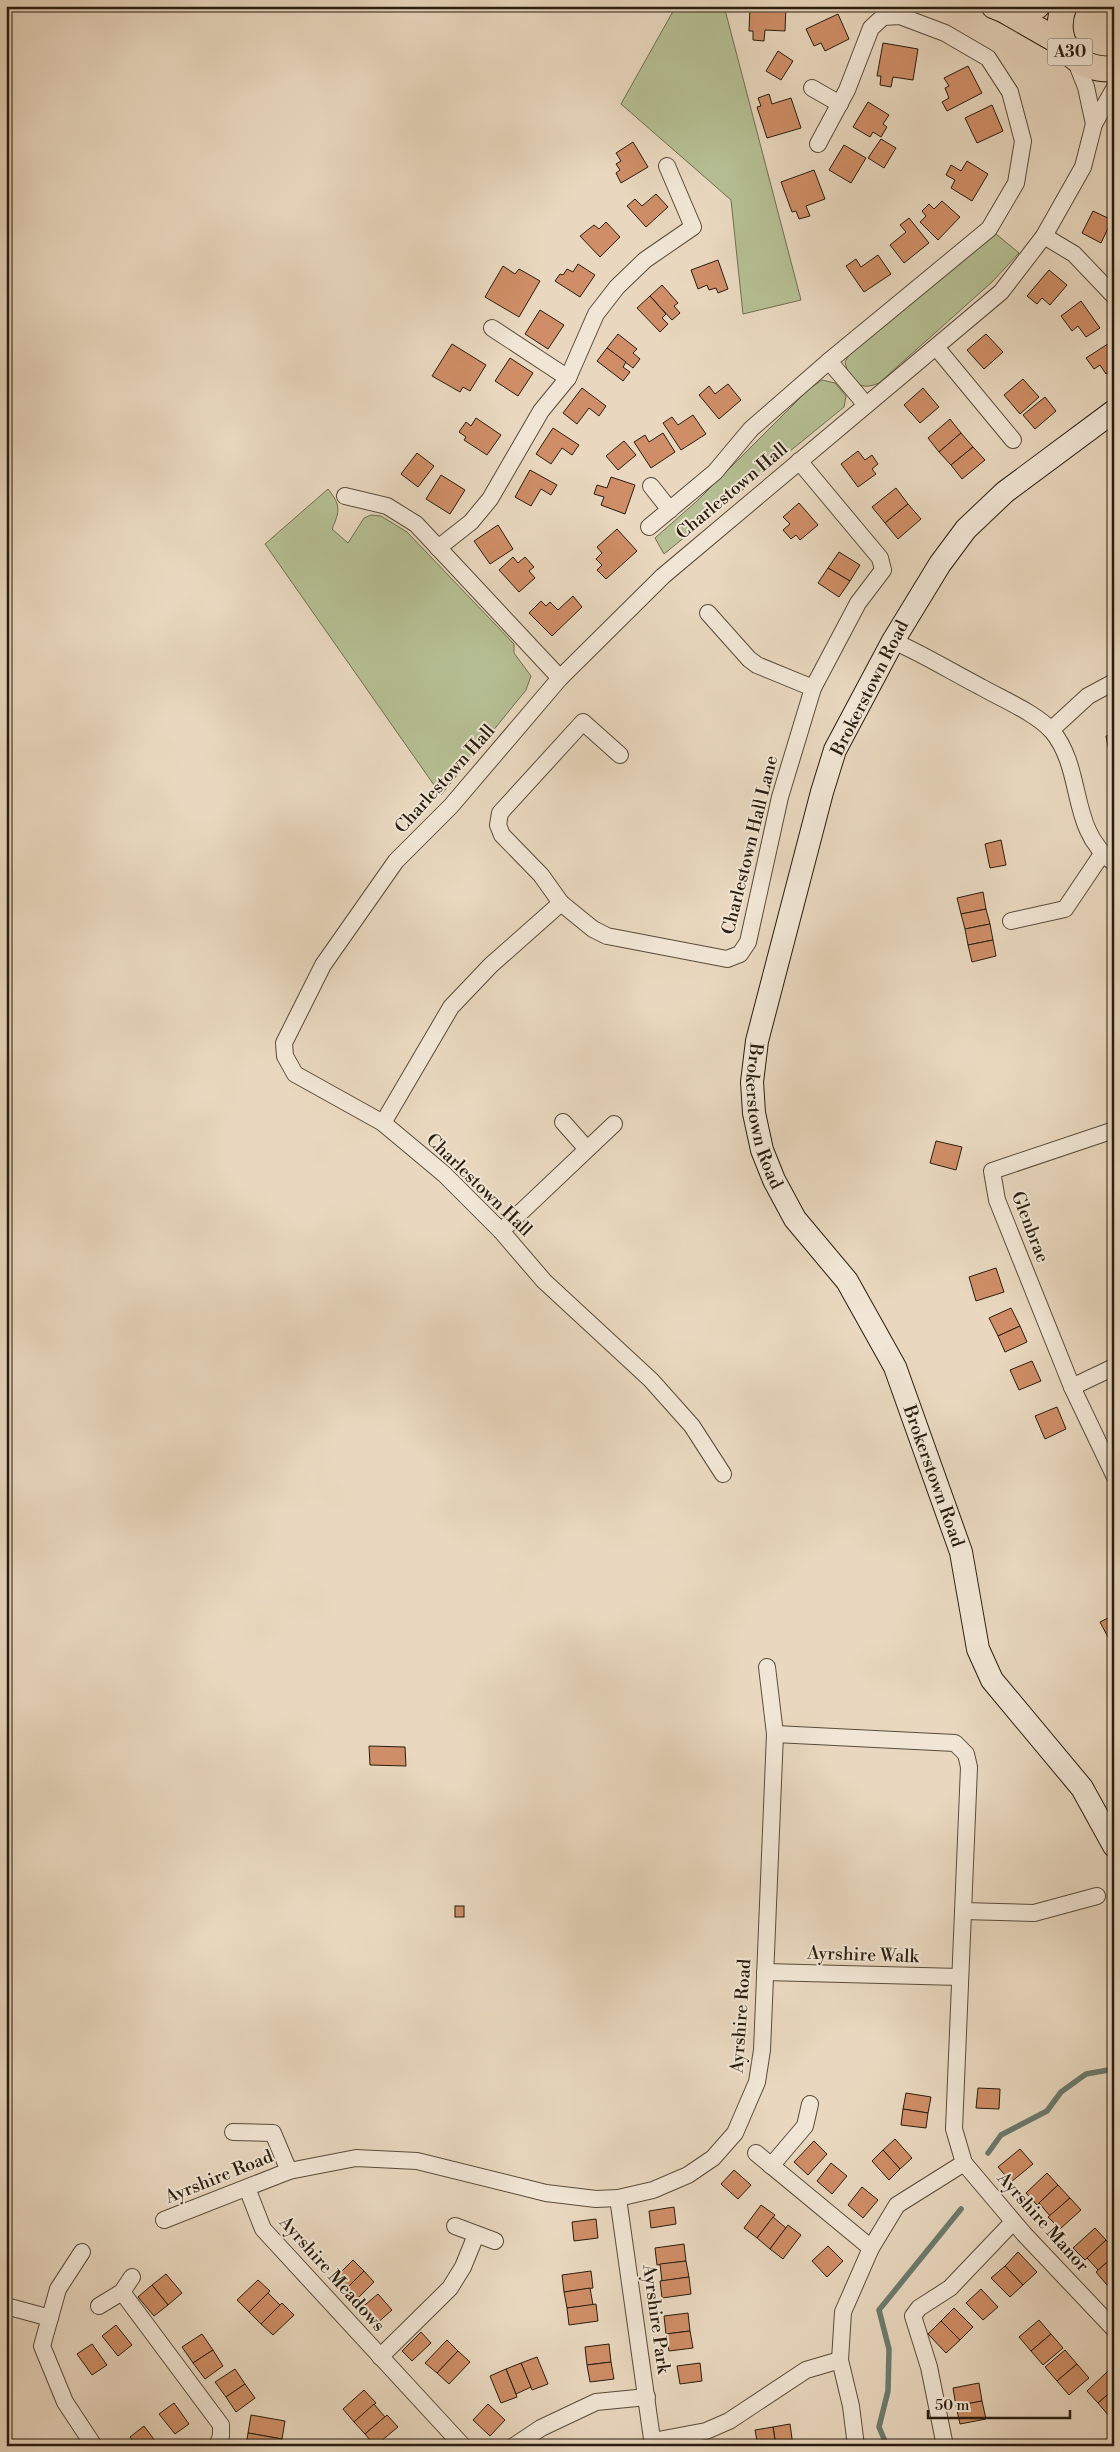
<svg xmlns="http://www.w3.org/2000/svg" width="1120" height="2452" font-family="'Libre Bodoni',serif">
<style>
.green{fill:#b5bf93;stroke:#6f6e50}
.lines{fill:none;stroke-linecap:round;stroke-linejoin:round}
.stream{stroke:#6c7b6e;stroke-width:5.5}
.building{fill:#cf8e67;stroke:#291d0e}
.street-casing{stroke:#594c3a;stroke-width:18}
.secondary-casing{stroke:#291d0e;stroke-width:24}
.primary-casing{stroke:#291d0e;stroke-width:27}
.street{stroke:#f1e6d5;stroke-width:16}
.secondary{stroke:#f1e6d5;stroke-width:22}
.primary{stroke:#e9d8bf;stroke-width:25}
.labels{text-anchor:middle;dominant-baseline:central;stroke-width:4;stroke-linejoin:round;paint-order:stroke}
.shield{fill:#f1e6d5;stroke:#65594a;stroke-width:1}
.shield-label{font-size:16px;font-weight:bold;fill:#291d0e}
.street-label{font-size:18px;fill:#291d0e;stroke:#f1e6d5}
</style>
<rect width="100%" height="100%" fill="#e9d8bf"/>
<filter id="stains"><feTurbulence type="fractalNoise" baseFrequency=".004" numOctaves="4"/><feColorMatrix values="0 0 0 0 .2 0 0 0 0 .09 0 0 0 0 .02 0 0 0 .5 -.17"/></filter>
<radialGradient id="worn" r=".72"><stop offset=".6" stop-color="#630" stop-opacity="0"/><stop offset="1" stop-color="#630" stop-opacity=".3"/></radialGradient>
<!-- green -->
<g class="green">
<polygon points="676,6 724,6 801,300 743,314 731,200 621,104"/>
<path d="M996 234 1019 253 992 282 879 383C859 392 849 381 845 362L850 353Z"/>
<polygon points="822,380 835,383 846,396 844,407 664,554 655,538 697,501 809,389"/>
<path d="M328 489C341 505 340 511 332 529L348 543 364 518 371 515 381 516 407 532 514 644V653L531 676 526 690 441 795 265 544Z"/>
</g>
<g class="lines">
<!-- stream -->
<g class="stream">
<polyline points="988,2153 1001,2135 1047,2111 1061,2092 1086,2074 1114,2069"/>
<polyline points="887,2446 879,2427 888,2391 889,2349 879,2310 961,2209"/>
</g>
</g>
<!-- building -->
<g class="building">
<polygon points="750,6 786,6 785,31 765,30 764,41 753,40 753,31 749,31"/>
<polygon points="838,14 849,39 825,51 821,43 814,46 806,29"/>
<polygon points="883,43 918,49 913,80 893,77 891,87 880,85 881,76 877,76"/>
<polygon points="778,51 793,61 781,80 766,71"/>
<polygon points="968,66 982,93 947,111 942,102 949,98 945,88 949,86 944,78"/>
<polygon points="769,94 772,104 791,98 801,128 767,138 757,107 761,106 758,98"/>
<polygon points="868,102 889,115 883,124 887,127 881,137 873,132 870,137 853,127"/>
<polygon points="992,105 1003,131 977,143 965,118"/>
<polygon points="881,139 896,148 884,168 868,158"/>
<polygon points="633,142 648,167 621,183 616,173 620,170 616,164 621,161 616,153"/>
<polygon points="844,145 866,158 851,183 829,170"/>
<polygon points="967,161 988,174 972,201 951,188 955,180 946,175 951,165 961,171"/>
<polygon points="814,170 825,199 806,206 810,216 799,219 796,211 792,212 781,182"/>
<polygon points="656,194 668,207 646,227 627,206 635,199 642,206"/>
<polygon points="942,201 960,217 938,240 920,222 926,216 922,211 929,204 934,209"/>
<polygon points="1093,211 1112,220 1101,243 1082,233"/>
<polygon points="909,218 929,243 904,263 890,245 906,232 900,225"/>
<polygon points="606,222 620,237 600,257 580,236 594,225 599,229"/>
<polygon points="878,255 891,274 864,292 846,266 856,259 861,267"/>
<polygon points="718,260 728,289 718,293 716,288 709,290 707,285 698,289 691,270"/>
<polygon points="578,264 595,275 580,297 555,281 560,274 563,275 567,269 573,272"/>
<polygon points="503,266 515,274 519,269 540,281 519,317 485,297"/>
<polygon points="1049,270 1067,285 1050,305 1042,298 1037,304 1027,296"/>
<polygon points="662,285 678,303 674,306 680,313 672,320 650,296"/>
<polygon points="650,296 666,314 662,318 668,324 660,332 637,308"/>
<polygon points="1081,301 1100,328 1086,337 1078,326 1072,331 1061,316"/>
<polygon points="540,310 564,325 548,349 525,334"/>
<polygon points="618,334 637,349 633,353 640,359 633,368 607,348"/>
<polygon points="986,334 1003,352 984,369 967,350"/>
<polygon points="1114,340 1114,369 1106,374 1100,365 1094,369 1086,358"/>
<polygon points="452,344 486,365 470,391 463,387 460,392 432,376"/>
<polygon points="607,348 626,362 623,367 630,372 623,381 597,361"/>
<polygon points="510,358 533,373 518,396 495,381"/>
<polygon points="1023,379 1039,397 1020,414 1004,395"/>
<polygon points="728,384 741,400 719,419 699,395 709,386 715,394"/>
<polygon points="582,388 606,406 599,416 589,408 577,424 563,413"/>
<polygon points="923,388 939,407 920,423 904,405"/>
<polygon points="1045,397 1056,411 1035,429 1023,415"/>
<polygon points="693,415 706,434 681,450 663,423 672,417 678,425"/>
<polygon points="476,418 501,435 487,455 464,440 466,437 459,432 466,422 471,426"/>
<polygon points="950,419 961,433 939,452 928,438"/>
<polygon points="553,428 579,445 572,455 562,448 551,464 536,454"/>
<polygon points="663,433 675,452 651,468 634,442 645,435 649,442"/>
<polygon points="961,433 973,447 951,465 939,452"/>
<polygon points="624,441 636,455 618,470 606,456"/>
<polygon points="973,447 985,460 962,479 951,465"/>
<polygon points="858,451 865,460 872,455 878,464 872,469 876,474 858,487 841,464"/>
<polygon points="417,453 434,466 418,487 401,474"/>
<polygon points="530,470 557,485 551,495 541,489 531,506 515,497"/>
<polygon points="441,475 465,490 450,514 426,499"/>
<polygon points="611,477 635,485 625,514 601,505 604,497 594,494 597,485 607,488"/>
<polygon points="896,488 908,504 885,523 872,507"/>
<polygon points="799,503 818,525 800,540 796,535 791,539 783,530 790,524 783,517"/>
<polygon points="908,504 921,519 898,539 885,523"/>
<polygon points="498,525 513,549 490,564 474,541"/>
<polygon points="617,529 637,551 606,579 597,570 602,565 596,559 602,553 597,547"/>
<polygon points="839,552 860,565 850,581 828,568"/>
<polygon points="513,557 518,563 525,557 534,567 529,571 535,578 519,592 499,570"/>
<polygon points="828,568 850,581 839,597 818,583"/>
<polygon points="573,596 582,607 552,636 529,613 541,601 546,606 550,602 558,610"/>
<polygon points="1114,734 1114,751 1109,752 1106,736"/>
<polygon points="1001,840 1006,865 990,868 985,844"/>
<polygon points="983,892 986,909 961,914 957,898"/>
<polygon points="986,909 990,924 965,929 961,914"/>
<polygon points="990,924 993,940 968,945 965,929"/>
<polygon points="993,940 996,956 972,962 968,945"/>
<polygon points="936,1141 962,1147 956,1170 930,1163"/>
<polygon points="996,1268 1004,1292 976,1301 969,1277"/>
<polygon points="1011,1308 1020,1326 998,1336 989,1318"/>
<polygon points="1020,1326 1027,1342 1005,1352 998,1336"/>
<polygon points="1032,1361 1041,1381 1019,1390 1010,1370"/>
<polygon points="1057,1407 1066,1429 1045,1439 1035,1416"/>
<polygon points="1114,1615 1114,1639 1110,1641 1100,1622"/>
<polygon points="369,1746 405,1747 406,1766 370,1765"/>
<rect x="455" y="1906" width="9" height="11"/>
<polygon points="978,2088 1000,2089 999,2109 976,2108"/>
<polygon points="906,2093 931,2097 928,2113 903,2109"/>
<polygon points="903,2109 928,2113 926,2128 901,2125"/>
<polygon points="895,2139 912,2158 900,2169 883,2150"/>
<polygon points="814,2141 827,2154 808,2175 794,2162"/>
<polygon points="1020,2149 1033,2164 1011,2182 998,2167"/>
<polygon points="883,2150 900,2169 889,2180 872,2161"/>
<polygon points="831,2163 847,2176 832,2194 817,2181"/>
<polygon points="734,2170 751,2185 738,2199 721,2184"/>
<polygon points="1047,2173 1058,2185 1037,2205 1026,2193"/>
<polygon points="1058,2185 1070,2198 1050,2216 1039,2203"/>
<polygon points="862,2187 878,2200 863,2218 848,2205"/>
<polygon points="1070,2198 1081,2210 1060,2229 1048,2217"/>
<polygon points="761,2205 775,2215 757,2238 744,2228"/>
<polygon points="674,2207 676,2224 651,2228 649,2211"/>
<polygon points="773,2217 786,2228 770,2249 757,2238"/>
<polygon points="596,2219 598,2238 574,2241 572,2222"/>
<polygon points="788,2225 801,2235 783,2259 770,2249"/>
<polygon points="1095,2228 1106,2240 1085,2260 1073,2248"/>
<polygon points="1106,2240 1114,2249 1114,2256 1098,2270 1087,2258"/>
<polygon points="684,2244 686,2261 657,2265 655,2248"/>
<polygon points="828,2246 843,2261 827,2277 812,2261"/>
<polygon points="1018,2252 1037,2272 1023,2285 1005,2266"/>
<polygon points="1114,2256 1114,2279 1107,2285 1096,2272"/>
<polygon points="353,2260 364,2271 345,2290 334,2279"/>
<polygon points="686,2261 689,2277 662,2281 660,2264"/>
<polygon points="1005,2266 1023,2285 1010,2297 991,2278"/>
<polygon points="364,2271 374,2282 355,2301 345,2290"/>
<polygon points="591,2271 593,2288 564,2292 562,2275"/>
<polygon points="166,2274 182,2293 168,2305 152,2285"/>
<polygon points="689,2277 691,2294 662,2298 660,2281"/>
<polygon points="258,2280 270,2291 249,2312 237,2300"/>
<polygon points="152,2285 168,2305 154,2316 138,2297"/>
<polygon points="590,2288 593,2305 567,2308 564,2292"/>
<polygon points="981,2289 998,2307 983,2320 966,2303"/>
<polygon points="268,2293 280,2305 261,2324 249,2312"/>
<polygon points="378,2294 392,2310 375,2325 360,2309"/>
<polygon points="282,2303 294,2315 273,2335 261,2324"/>
<polygon points="596,2304 598,2321 569,2325 567,2308"/>
<polygon points="954,2308 973,2327 960,2340 941,2321"/>
<polygon points="688,2313 690,2331 666,2334 664,2316"/>
<polygon points="1039,2320 1051,2334 1031,2351 1019,2337"/>
<polygon points="941,2321 960,2340 946,2353 928,2334"/>
<polygon points="116,2325 132,2345 118,2356 102,2336"/>
<polygon points="690,2331 693,2348 669,2351 666,2334"/>
<polygon points="421,2332 431,2343 412,2361 402,2351"/>
<polygon points="202,2334 213,2350 193,2363 182,2347"/>
<polygon points="1051,2334 1063,2348 1043,2365 1031,2351"/>
<polygon points="447,2340 458,2351 437,2373 425,2363"/>
<polygon points="92,2344 107,2365 92,2375 77,2354"/>
<polygon points="609,2344 611,2362 587,2365 585,2347"/>
<polygon points="213,2350 223,2366 205,2379 193,2363"/>
<polygon points="1065,2350 1077,2364 1057,2381 1045,2367"/>
<polygon points="458,2351 470,2362 449,2384 437,2373"/>
<polygon points="537,2357 548,2384 532,2390 521,2363"/>
<polygon points="611,2362 614,2379 590,2382 587,2365"/>
<polygon points="521,2363 531,2387 516,2394 506,2369"/>
<polygon points="700,2363 702,2381 680,2384 677,2366"/>
<polygon points="1077,2364 1089,2378 1069,2395 1057,2381"/>
<polygon points="235,2369 245,2384 226,2397 215,2382"/>
<polygon points="506,2369 517,2397 501,2403 490,2376"/>
<polygon points="1108,2371 1114,2377 1114,2389 1098,2403 1087,2391"/>
<polygon points="979,2383 982,2401 956,2406 953,2388"/>
<polygon points="245,2384 255,2398 236,2412 226,2397"/>
<polygon points="1114,2389 1114,2412 1109,2416 1098,2403"/>
<polygon points="364,2390 376,2403 354,2422 343,2409"/>
<polygon points="982,2401 986,2419 960,2424 956,2406"/>
<polygon points="174,2403 189,2424 175,2434 159,2414"/>
<polygon points="374,2404 385,2417 365,2434 354,2422"/>
<polygon points="488,2404 505,2420 490,2436 473,2420"/>
<polygon points="251,2415 285,2421 282,2439 248,2433"/>
<polygon points="387,2415 398,2427 375,2446 365,2434"/>
<polygon points="790,2424 793,2446 776,2446 773,2427"/>
<polygon points="144,2426 159,2446 137,2446 130,2437"/>
<polygon points="773,2427 776,2446 758,2446 755,2430"/>
<polygon points="248,2433 282,2439 280,2446 246,2446"/>
<polygon points="741,2441 741,2446 724,2446 723,2444"/>
</g>
<g class="lines">
<!-- street casing -->
<g class="street-casing">
<g id="street">
<polyline points="1074,57 1086,87 1094,124"/>
<polyline points="812,88 840,104"/>
<polyline points="818,144 847,90 871,28 883,17 900,16 945,33 988,58 1010,92 1023,141 1016,183 989,229 829,361 866,405"/>
<polyline points="1044,236 1074,254 1114,296"/>
<polyline points="492,328 568,378"/>
<polyline points="936,347 1013,440"/>
<polyline points="651,486 670,510"/>
<polyline points="345,496 387,506 416,524 560,678"/>
<polyline points="649,527 715,472 751,429 829,361"/>
<polyline points="438,548 471,522 490,499 541,411 568,378 596,314 617,287 645,260 693,227 667,166"/>
<polyline points="708,613 749,659 757,665 813,688"/>
<path d="M893 641C923 654 952 672 981 687 1002 699 1036 713 1052 731 1085 771 1068 829 1114 863"/>
<polyline points="1051,730 1088,696 1114,682"/>
<polyline points="620,755 583,722 500,813 498,825 502,835 541,875 561,903 593,929 607,936 727,959 740,954 748,942 780,797 813,688 858,603 883,570 880,558 799,461"/>
<polyline points="1011,921 1065,909 1102,854"/>
<polyline points="563,1122 587,1149"/>
<polyline points="383,1123 451,1007 491,965 561,903"/>
<polyline points="1114,1130 992,1171 997,1200 1072,1387 1114,1475"/>
<polyline points="501,1231 614,1124"/>
<polyline points="1072,1387 1114,1367"/>
<polyline points="723,1474 692,1426 651,1380 544,1281 501,1231 444,1174 383,1123 295,1074 285,1056 284,1043 323,965 396,861 451,806 560,678 663,576 1001,292 1044,236 1083,167 1094,124 1114,89"/>
<polyline points="775,1734 955,1743 966,1754 969,1767 954,2129 964,2163 1024,2234 1114,2329"/>
<polyline points="963,1911 1034,1913 1097,1896"/>
<polyline points="765,1972 960,1977"/>
<polyline points="233,2132 273,2133 289,2171"/>
<polyline points="756,2153 871,2248"/>
<polyline points="771,2166 805,2126 810,2104"/>
<polyline points="247,2188 263,2229 463,2446"/>
<polyline points="618,2198 653,2446"/>
<polyline points="164,2220 289,2171 356,2158 417,2161 546,2193 596,2199 618,2198 653,2190 688,2175 713,2158 735,2133 757,2082 762,2050 775,1734 767,1667"/>
<polyline points="455,2226 495,2241"/>
<polyline points="82,2252 58,2289 42,2346 65,2402 94,2446"/>
<polyline points="122,2292 221,2425 221,2436 217,2446"/>
<polyline points="6,2306 50,2318"/>
<polyline points="99,2306 122,2292 132,2277"/>
<polyline points="380,2357 450,2288 463,2267 476,2235"/>
<polyline points="653,2441 706,2431 729,2421 806,2370 840,2360"/>
<polyline points="514,2446 541,2428 596,2402 647,2397"/>
<polyline points="856,2446 851,2406 840,2360 843,2312 871,2248 897,2205 964,2163"/>
<polyline points="945,2446 929,2367 913,2316 919,2308 950,2288 1013,2222"/>
</g>
</g>
<!-- secondary casing -->
<g class="secondary-casing">
<g id="secondary">
<path id="s1" d="M1114 411 1005 492 966 529 940 564 893 641 835 750 822 792 757 1041 752 1082 754 1113 762 1150 774 1180 795 1219 847 1281 895 1367 961 1552 978 1649 992 1680 1082 1788 1114 1846"/>
</g>
</g>
<!-- primary casing -->
<g class="primary-casing">
<g id="primary">
<polyline points="994,6 1004,10 1065,45"/>
<path d="M1064 6C1050 44 1077 71 1114 69"/>
<polyline points="1004,10 1037,6"/>
</g>
</g>
<!-- street -->
<use href="#street" class="street"/>
<!-- secondary -->
<use href="#secondary" class="secondary"/>
<!-- primary -->
<use href="#primary" class="primary"/>
</g>
<g class="labels">
<!-- shield labels -->
<rect class="shield" x="1047.5" y="38.5" width="45" height="27" rx="4"/>
<g class="shield-label">
<text x="1070" y="52">A30</text>
</g>
<!-- street labels -->
<g class="street-label">
<text transform="translate(732 491) rotate(-40)">Charlestown Hall</text>
<text transform="translate(870 688) rotate(-63)">Brokerstown Road</text>
<text transform="translate(445 779) rotate(-48)">Charlestown Hall</text>
<text transform="translate(750 845) rotate(-76)">Charlestown Hall Lane</text>
<text stroke="none"><textPath href="#s1" startOffset="825">Brokerstown Road</textPath></text>
<text transform="translate(479 1185) rotate(44)">Charlestown Hall</text>
<text transform="translate(1030 1227) rotate(69)">Glenbrae</text>
<text stroke="none"><textPath href="#s1" startOffset="1230">Brokerstown Road</textPath></text>
<text transform="translate(863 1955) rotate(2)">Ayrshire Walk</text>
<text transform="translate(741 2016) rotate(-86)">Ayrshire Road</text>
<text transform="translate(219 2177) rotate(-22)">Ayrshire Road</text>
<text transform="translate(1043 2222) rotate(48)">Ayrshire Manor</text>
<text transform="translate(332 2274) rotate(48)">Ayrshire Meadows</text>
<text transform="translate(656 2319) rotate(82)">Ayrshire Park</text>
</g>
</g>
<!-- margin -->
<rect width="1120" height="2452" fill="none" stroke="#e9d8bf" stroke-width="25"/>
<rect x="8" y="8" width="1105" height="2437" fill="none" stroke="#291d0e" stroke-width="2.5"/>
<rect x="12" y="12" width="1095" height="2427" fill="none" stroke="#291d0e"/>
<!-- scale -->
<path d="M928 2410v8h142v-8" fill="none" stroke="#291d0e" stroke-width="2.5"/>
<text x="935" y="2410" font-size="15" fill="#291d0e" stroke="#f1e6d5" stroke-width="4" paint-order="stroke">50 m</text>
<rect width="100%" height="100%" filter="url(#stains)"/>
<rect width="100%" height="100%" fill="url(#worn)"/>
</svg>
